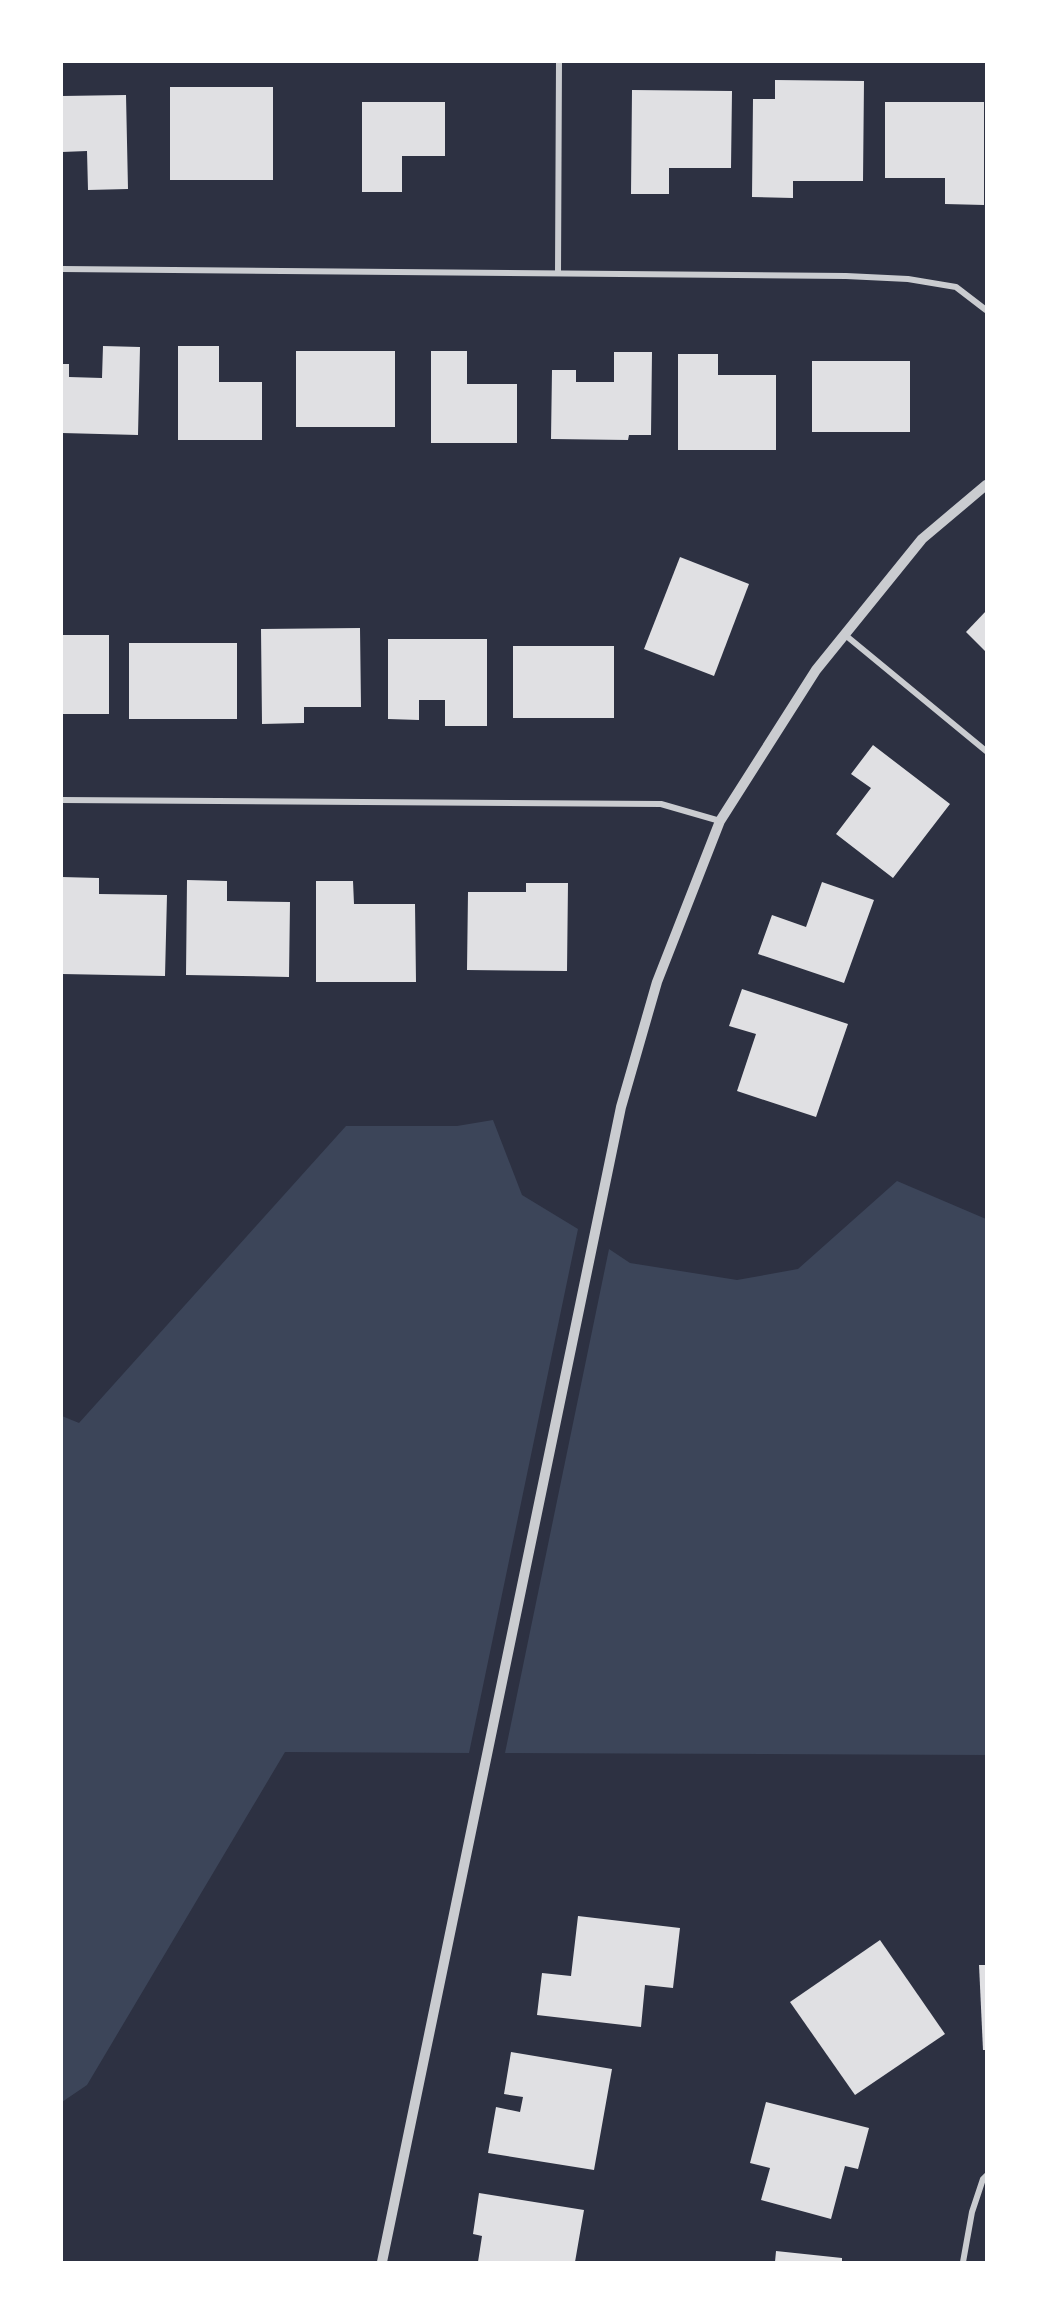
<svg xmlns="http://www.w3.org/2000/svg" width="1048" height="2324" font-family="'DM Sans',sans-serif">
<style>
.green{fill:#3c4559}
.building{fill:#e0e0e3}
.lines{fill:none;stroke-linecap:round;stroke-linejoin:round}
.minor{stroke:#caccd0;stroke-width:6}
.tertiary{stroke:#caccd0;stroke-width:10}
</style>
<rect width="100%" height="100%" fill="#2d3142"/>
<!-- green -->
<g class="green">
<polygon points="493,1120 522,1195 578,1229 469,1753 285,1752 87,2085 62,2102 62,1416 79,1423 346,1126 457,1126"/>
<polygon points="897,1181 986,1219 986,1755 505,1753 609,1249 630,1263 737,1280 798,1269"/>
</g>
<!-- building -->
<g class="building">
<polygon points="775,80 864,81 863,181 793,181 793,198 752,197 753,99 775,99"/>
<rect x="170" y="87" width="103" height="93"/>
<polygon points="632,90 732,91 731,168 669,168 669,194 631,194"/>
<polygon points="126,95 128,189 88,190 87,151 62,152 62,96"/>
<polygon points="362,102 445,102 445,156 402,156 402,192 362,192"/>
<polygon points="885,102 984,102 984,205 945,204 945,178 885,178"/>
<polygon points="103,346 140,347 138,435 62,433 62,364 69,364 69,377 102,378"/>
<polygon points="178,346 219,346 219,382 262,382 262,440 178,440"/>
<rect x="296" y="351" width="99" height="76"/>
<polygon points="431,351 467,351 467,384 517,384 517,443 431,443"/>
<polygon points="614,352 652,352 651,435 629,435 628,440 551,439 552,370 576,370 576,382 614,382"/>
<polygon points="678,354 718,354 718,375 776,375 776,450 678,450"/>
<rect x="812" y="361" width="98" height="71"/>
<polygon points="680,557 749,584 714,676 644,649"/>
<polygon points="986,611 986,652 966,632"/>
<polygon points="360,628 361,707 304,707 304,723 262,724 261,629"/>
<rect x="62" y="635" width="47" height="79"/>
<polygon points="388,639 487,639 487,726 445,726 445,700 419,700 419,720 388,719"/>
<rect x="129" y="643" width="108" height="76"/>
<rect x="513" y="646" width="101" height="72"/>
<polygon points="873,745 950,804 893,878 836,834 871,788 851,774"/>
<polygon points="62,877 99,878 99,894 167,895 165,976 62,974"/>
<polygon points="187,880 227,881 227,901 290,902 289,977 186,975"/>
<polygon points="316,881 353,881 354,904 415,904 416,982 316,982"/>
<polygon points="822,882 874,900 844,983 758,954 772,915 806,927"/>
<polygon points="526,883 568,883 567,971 467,970 468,892 526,892"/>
<polygon points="742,989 848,1024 816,1117 737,1091 756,1034 729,1026"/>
<polygon points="578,1916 680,1928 673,1988 645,1985 641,2027 537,2015 542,1973 571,1976"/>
<polygon points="880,1940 945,2034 855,2095 790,2002"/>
<polygon points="979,1965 986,1965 986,2050 983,2050"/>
<polygon points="511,2052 612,2069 594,2170 488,2153 496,2107 520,2112 523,2097 504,2094"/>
<polygon points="766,2102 869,2128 858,2169 845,2166 831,2219 761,2200 770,2168 750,2163"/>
<polygon points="479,2193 584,2210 575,2262 478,2262 482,2236 473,2234"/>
<polygon points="776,2251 842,2258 842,2262 775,2262"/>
</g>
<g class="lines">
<!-- minor -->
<g class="minor">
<polyline points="62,269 846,276 908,279 956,287 986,310"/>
<polyline points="558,273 559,62"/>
<polyline points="844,634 986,751"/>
<polyline points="62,800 661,804 720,821"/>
<polyline points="963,2262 972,2212 983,2179 986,2176"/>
</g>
<!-- tertiary -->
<polyline class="tertiary" points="382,2262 621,1107 657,982 720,821 816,670 922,539 986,485"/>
</g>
<!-- border -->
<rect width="1048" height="2324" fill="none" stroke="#ffffff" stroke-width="126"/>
</svg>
